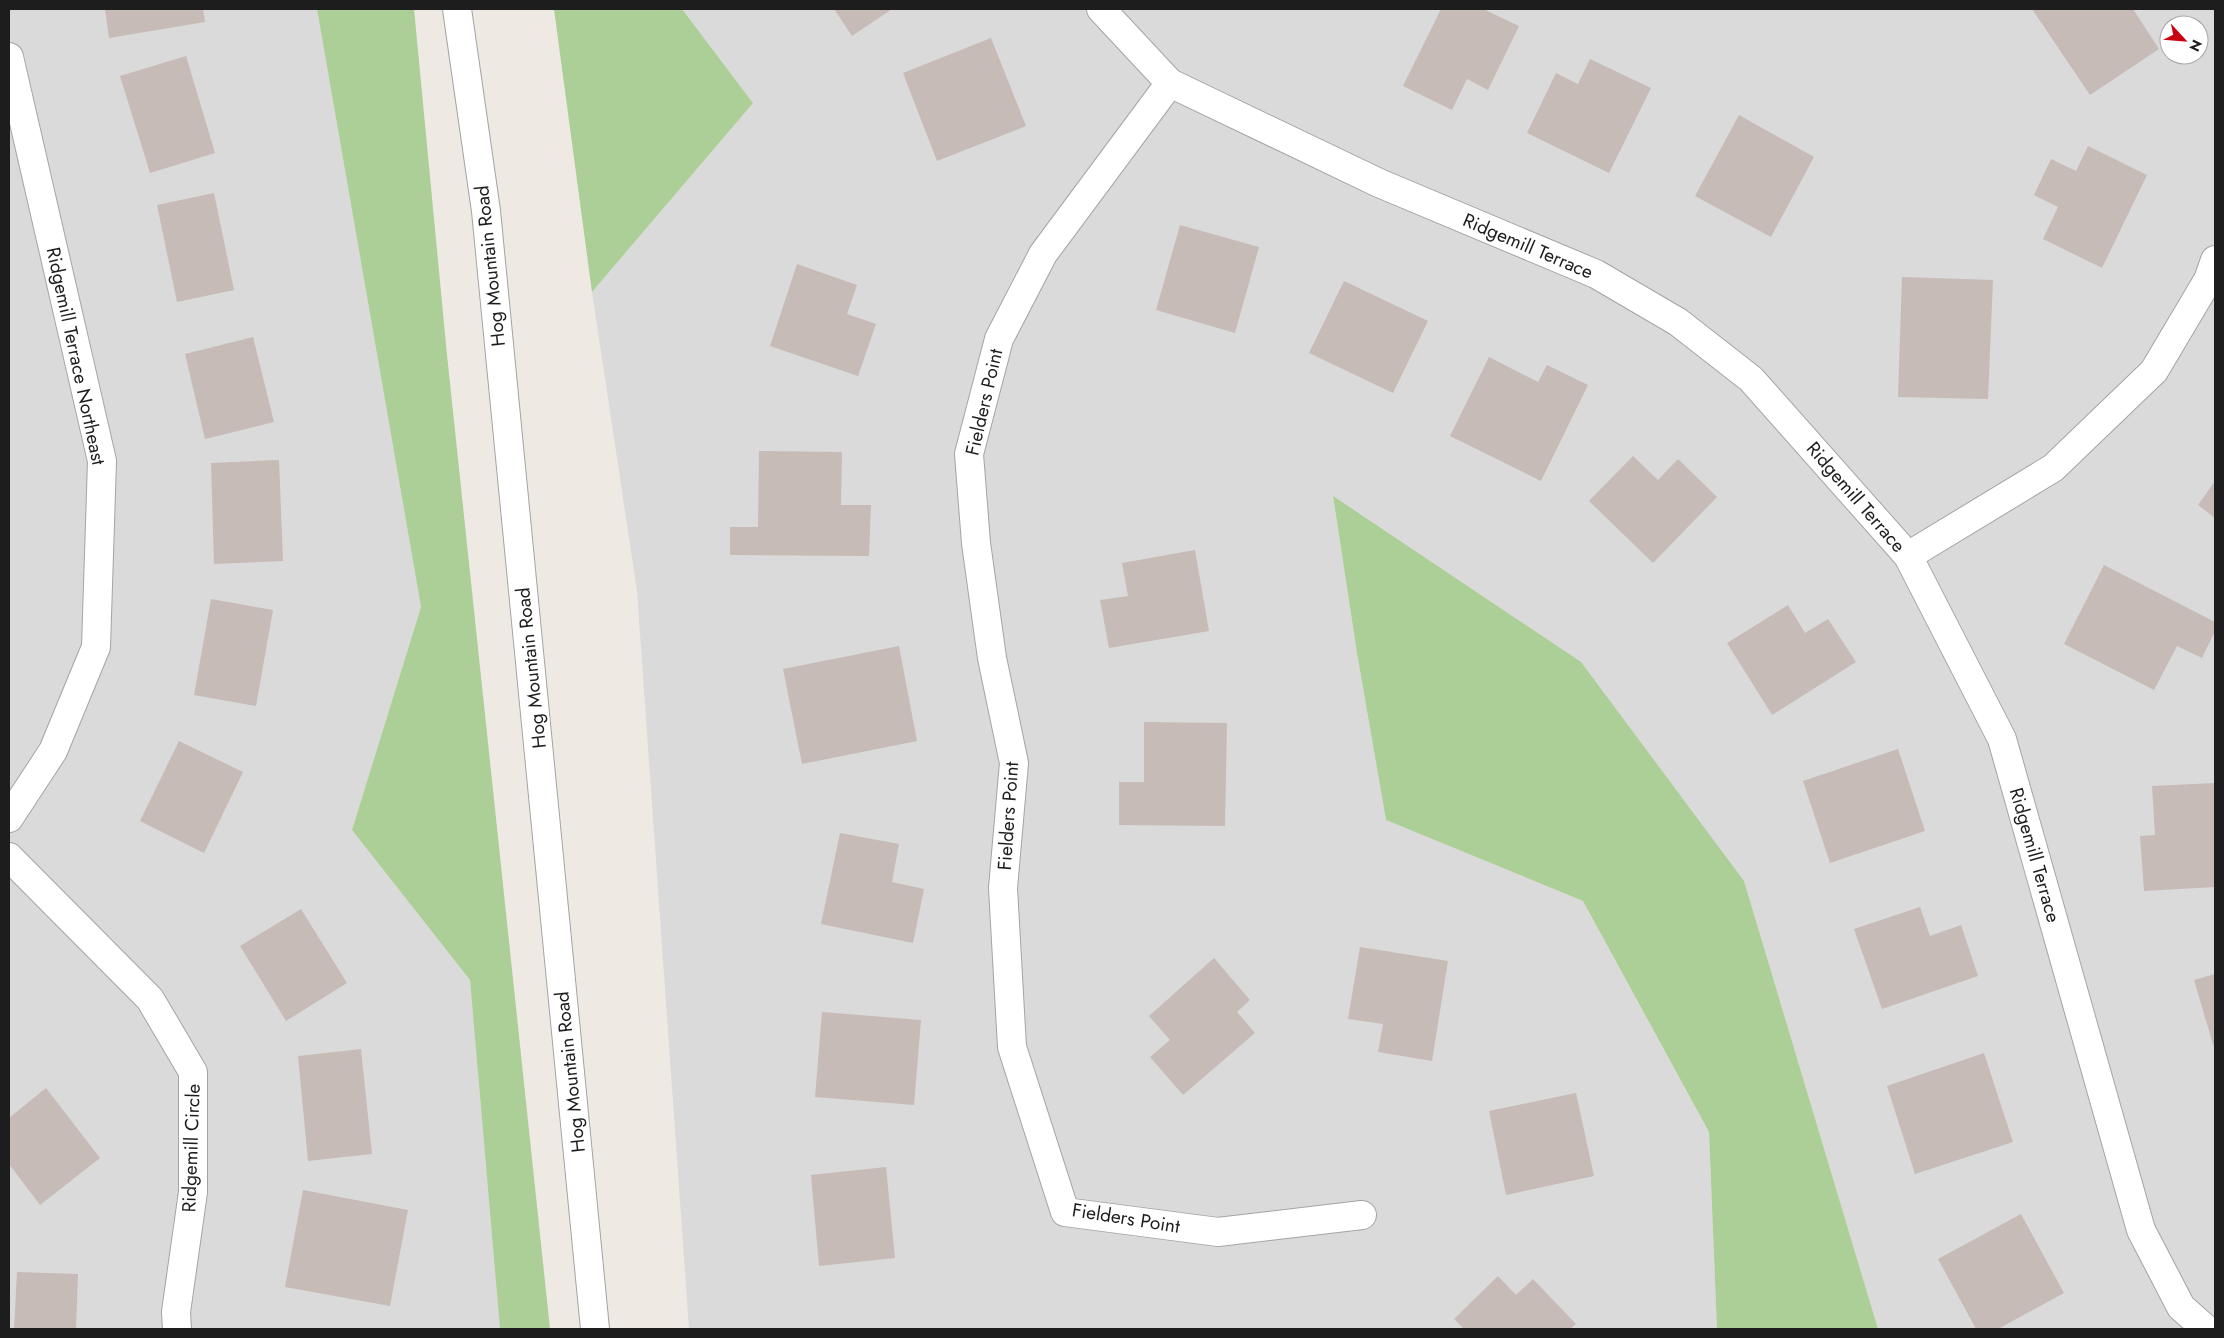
<svg xmlns="http://www.w3.org/2000/svg" width="2224" height="1338" font-family="Jost,sans-serif">
<style>
.residential{fill:#dbdada;fill-rule:evenodd}
.forest{fill:#acce97}
.building{fill:#c6bbb6}
.lines{fill:none;stroke-linecap:round;stroke-linejoin:round}
.minor-casing{stroke:#a4a4a4;stroke-width:30}
.minor{stroke:#fff;stroke-width:28}
.labels{text-anchor:middle;dominant-baseline:central;stroke-width:4;stroke-linejoin:round;paint-order:stroke}
.street-label{font-size:19px;fill:#1d1d1d;stroke:#fff}
</style>
<rect width="100%" height="100%" fill="#eee9e3"/>
<!-- residential -->
<g class="residential">
<polygon points="9,9 317,9 421,607 352,830 470,980 500,1329 9,1329"/>
<path d="M682 9H2215V1329H1878L1744 881 1333 497 1357 653 1386 820 1583 901 1709 1132 1717 1329H689L637 591 592 292 753 103ZM2169 25H2199V55H2169Z"/>
</g>
<!-- forest -->
<g class="forest">
<polygon points="317,9 414,9 447,355 550,1329 500,1329 470,980 352,830 421,607"/>
<polygon points="554,9 682,9 753,103 592,292"/>
<polygon points="1333,496 1581,662 1744,881 1878,1329 1717,1329 1709,1132 1583,901 1386,820 1357,653"/>
</g>
<!-- building -->
<g class="building">
<polygon points="105,9 203,9 205,22 109,38"/>
<polygon points="834,9 892,9 852,36"/>
<polygon points="1441,9 1483,9 1519,26 1488,90 1467,79 1452,110 1403,86"/>
<polygon points="2032,9 2133,9 2159,49 2090,95"/>
<polygon points="991,38 1026,126 937,161 903,73"/>
<polygon points="186,56 215,153 150,173 120,76"/>
<polygon points="1590,59 1651,88 1609,173 1527,133 1556,73 1578,84"/>
<polygon points="1739,115 1814,157 1771,237 1695,196"/>
<polygon points="2088,146 2147,175 2102,268 2043,239 2058,207 2034,195 2051,159 2076,171"/>
<polygon points="214,193 234,290 177,302 157,205"/>
<polygon points="1180,225 1259,247 1235,333 1156,310"/>
<polygon points="797,264 857,285 847,314 876,324 858,376 770,346"/>
<polygon points="1902,277 1993,280 1988,399 1898,397"/>
<polygon points="1344,281 1428,321 1393,393 1309,353"/>
<polygon points="253,337 274,422 205,439 185,354"/>
<polygon points="1489,357 1538,382 1547,365 1588,385 1541,481 1450,436"/>
<polygon points="759,451 842,452 841,505 871,505 869,556 730,555 730,527 758,527"/>
<polygon points="1633,456 1658,480 1678,459 1717,497 1653,563 1589,501"/>
<polygon points="279,460 283,561 214,564 211,463"/>
<polygon points="2215,481 2215,518 2198,505"/>
<polygon points="1195,550 1209,631 1109,648 1100,600 1128,596 1122,563"/>
<polygon points="2104,565 2215,622 2215,631 2202,658 2177,646 2154,690 2064,644"/>
<polygon points="211,599 273,610 256,706 194,695"/>
<polygon points="1788,605 1805,633 1828,619 1856,662 1772,715 1727,643"/>
<polygon points="899,646 917,741 802,764 783,669"/>
<polygon points="1144,722 1227,723 1225,826 1119,825 1119,782 1144,782"/>
<polygon points="179,741 243,772 204,853 140,821"/>
<polygon points="1898,749 1925,831 1830,863 1803,781"/>
<polygon points="2215,783 2215,887 2144,891 2140,836 2155,835 2152,786"/>
<polygon points="840,833 899,844 892,882 924,889 913,943 821,924"/>
<polygon points="1920,907 1930,936 1961,925 1978,976 1882,1009 1854,929"/>
<polygon points="301,909 347,983 286,1021 240,946"/>
<polygon points="1360,947 1448,961 1432,1061 1378,1052 1383,1024 1348,1019"/>
<polygon points="1214,958 1250,1000 1237,1012 1255,1033 1183,1095 1150,1057 1170,1040 1149,1016"/>
<polygon points="2215,974 2215,1051 2194,980"/>
<polygon points="822,1012 921,1020 914,1105 815,1097"/>
<polygon points="361,1049 372,1154 308,1161 298,1056"/>
<polygon points="1984,1053 2013,1142 1915,1174 1887,1086"/>
<polygon points="46,1088 100,1158 40,1205 9,1164 9,1118"/>
<polygon points="1576,1093 1594,1176 1506,1195 1489,1111"/>
<polygon points="886,1167 895,1258 819,1266 811,1175"/>
<polygon points="303,1190 408,1210 390,1306 285,1287"/>
<polygon points="2021,1214 2064,1293 1998,1329 1976,1329 1938,1259"/>
<polygon points="17,1272 78,1274 76,1329 14,1329"/>
<polygon points="1498,1276 1516,1295 1533,1279 1576,1324 1570,1329 1464,1329 1454,1319"/>
</g>
<g class="lines">
<!-- minor casing -->
<g class="minor-casing">
<g id="minor">
<polyline points="457,9 486,211 595,1329"/>
<polyline points="1101,9 1170,83 1379,183 1596,274 1678,322 1751,379 1908,556 2002,739 2141,1230 2181,1307 2206,1329"/>
<polyline points="9,57 102,461 96,647 53,751 9,818"/>
<polyline points="1170,83 1043,254 999,339 969,454 976,543 992,658 1014,763 1003,888 1012,1047 1065,1212 1218,1232 1362,1215"/>
<polyline points="1908,556 2053,468 2154,371 2208,280 2215,260"/>
<polyline points="9,857 150,999 193,1072 193,1192 176,1312 177,1329"/>
</g>
</g>
<!-- minor -->
<use href="#minor" class="minor"/>
</g>
<g class="labels">
<!-- street labels -->
<g class="street-label">
<text transform="translate(1528 246) rotate(23)">Ridgemill Terrace</text>
<text transform="translate(490 266) rotate(-96)">Hog Mountain Road</text>
<text transform="translate(76 356) rotate(78)">Ridgemill Terrace Northeast</text>
<text transform="translate(984 402) rotate(-77)">Fielders Point</text>
<text transform="translate(1856 497) rotate(49)">Ridgemill Terrace</text>
<text transform="translate(531 668) rotate(-96)">Hog Mountain Road</text>
<text transform="translate(1008 816) rotate(-86)">Fielders Point</text>
<text transform="translate(2035 855) rotate(74)">Ridgemill Terrace</text>
<text transform="translate(570 1072) rotate(-96)">Hog Mountain Road</text>
<text transform="translate(191 1148) rotate(-88)">Ridgemill Circle</text>
<text transform="translate(1126 1218) rotate(9)">Fielders Point</text>
</g>
</g>
<!-- border -->
<rect width="2224" height="1338" fill="none" stroke="#1d1d1d" stroke-width="20"/>
<!-- north arrow -->
<g transform="translate(2184 40) rotate(116)"><circle r="24" fill="#ffffff" stroke="#a5a5a5"/>
<path d="M0-4L9 19L0 12L-9 19Z" fill="#ca0011"/>
<text y="-8" font-size="14" font-weight="bold" text-anchor="middle" fill="#1d1d1d">N</text>
</g>
</svg>
